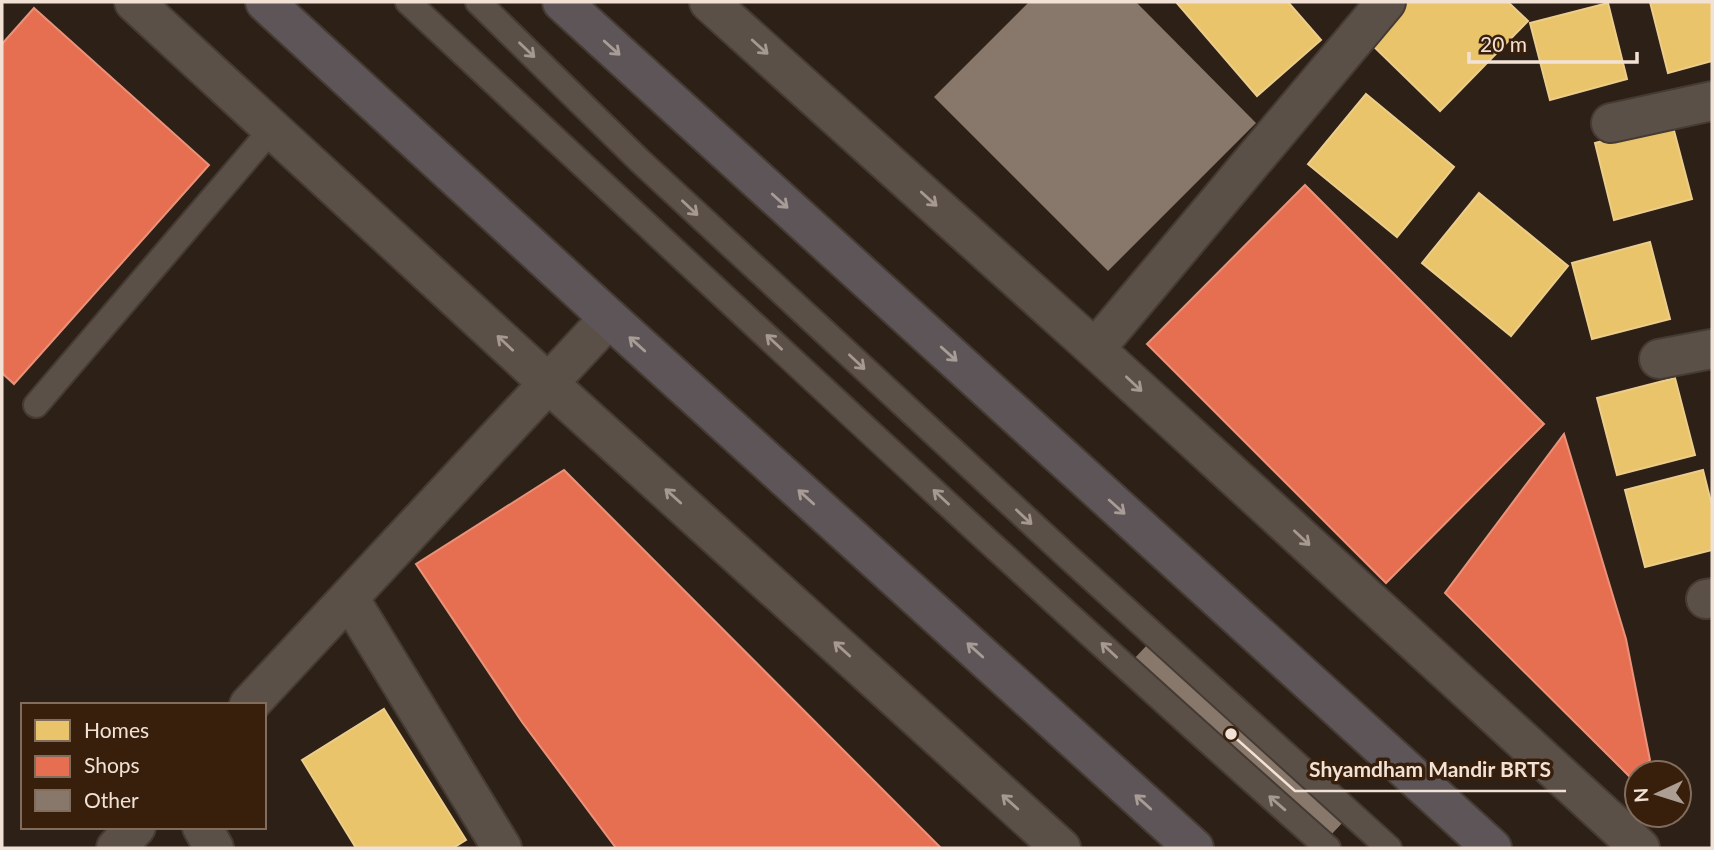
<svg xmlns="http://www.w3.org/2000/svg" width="1714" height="850" font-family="Lato,sans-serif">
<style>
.homes{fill:#e9c46a;stroke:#eccd8a;stroke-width:2}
.shops{fill:#e76f51;stroke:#ea9279;stroke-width:2}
.building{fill:#88776b}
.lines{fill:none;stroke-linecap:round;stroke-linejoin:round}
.service-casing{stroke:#453b33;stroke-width:28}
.minor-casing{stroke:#453b33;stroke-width:42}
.tertiary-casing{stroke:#453b33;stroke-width:42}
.primary-casing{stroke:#453b33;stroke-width:42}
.service{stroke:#5a5048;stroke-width:24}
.minor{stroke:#5a5048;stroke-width:38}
.tertiary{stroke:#5a5048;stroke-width:38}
.primary{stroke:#5d5557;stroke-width:38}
.oneway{stroke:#a6998f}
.oneway2{stroke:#a89c96}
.leader{fill:none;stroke:#f2e2d6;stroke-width:2.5}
.callout-dot{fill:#f2e2d6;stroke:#371f0c;stroke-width:2.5}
.callout-label{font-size:21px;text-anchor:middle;font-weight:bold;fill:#f2e2d6;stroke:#371f0c;stroke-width:7;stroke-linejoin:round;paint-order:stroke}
</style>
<rect width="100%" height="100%" fill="#2d2016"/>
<!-- homes -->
<g class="homes">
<polygon points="1176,2 1288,2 1321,40 1257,96"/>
<polygon points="1401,2 1508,2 1528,21 1440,111 1365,38"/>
<polygon points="1650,2 1712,2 1712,61 1668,73"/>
<polygon points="1608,3 1627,79 1550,100 1530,23"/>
<polygon points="1366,94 1454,167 1397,237 1308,164"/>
<polygon points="1672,123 1692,199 1614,220 1595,143"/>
<polygon points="1479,193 1568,266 1511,336 1422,263"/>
<polygon points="1650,242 1670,319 1592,339 1572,263"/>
<polygon points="1675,378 1695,455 1617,475 1597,398"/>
<polygon points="1703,470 1712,506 1712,550 1645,567 1625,490"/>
<polygon points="384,709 466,840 453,848 356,848 302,760"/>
</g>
<!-- shops -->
<g class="shops">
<polygon points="34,8 209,165 14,384 2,373 2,44"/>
<polygon points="1305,185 1544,424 1386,583 1147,344"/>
<polygon points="1564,434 1626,639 1650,760 1633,780 1445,593"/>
<polygon points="564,470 941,848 616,848 522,722 416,564"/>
</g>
<!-- building -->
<g class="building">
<polygon points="1029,2 1136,2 1256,123 1108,271 934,97"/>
<polygon points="1149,643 1346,819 1328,838 1132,661"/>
</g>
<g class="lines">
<!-- service casing -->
<g class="service-casing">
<g id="service">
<path d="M408 2C713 286 1016 572 1328 848"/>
<polyline points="478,2 640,161 1068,557 1389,848"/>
<polyline points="36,405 272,129"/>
</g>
</g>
<!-- minor casing -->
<g class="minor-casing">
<g id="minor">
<polyline points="1611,123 1712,101"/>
<polyline points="1095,349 1386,2"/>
<polyline points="1659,359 1712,349"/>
<polyline points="349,598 502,848"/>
<polyline points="1706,599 1712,598"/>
<polyline points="249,705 609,318"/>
<polyline points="202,827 214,848"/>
<polyline points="116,848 136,827"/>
</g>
</g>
<!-- tertiary casing -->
<g class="tertiary-casing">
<g id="tertiary">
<polyline points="134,2 548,383 1061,848"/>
<polyline points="709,2 1095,349 1640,848"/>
</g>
</g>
<!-- primary casing -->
<g class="primary-casing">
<g id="primary">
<polyline points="265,2 609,318 1194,848"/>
<polyline points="562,2 1492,848"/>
</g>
</g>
<!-- service -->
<use href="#service" class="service"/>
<!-- minor -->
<use href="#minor" class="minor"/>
<!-- tertiary -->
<use href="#tertiary" class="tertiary"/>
<!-- primary -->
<use href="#primary" class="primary"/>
</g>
<!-- one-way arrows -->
<defs><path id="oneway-shaft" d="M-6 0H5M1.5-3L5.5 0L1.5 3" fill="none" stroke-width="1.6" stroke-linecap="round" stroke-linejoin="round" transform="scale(1.75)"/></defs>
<g class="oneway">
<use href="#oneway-shaft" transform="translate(760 47) rotate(42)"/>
<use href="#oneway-shaft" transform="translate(527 50) rotate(44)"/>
<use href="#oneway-shaft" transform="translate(929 199) rotate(42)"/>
<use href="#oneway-shaft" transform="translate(690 208) rotate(43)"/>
<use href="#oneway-shaft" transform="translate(774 342) rotate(-137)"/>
<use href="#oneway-shaft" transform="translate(505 343) rotate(-137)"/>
<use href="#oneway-shaft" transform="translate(857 362) rotate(43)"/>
<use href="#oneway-shaft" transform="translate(1134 384) rotate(43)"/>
<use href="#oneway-shaft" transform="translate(673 496) rotate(-138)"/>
<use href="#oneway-shaft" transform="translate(941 497) rotate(-137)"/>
<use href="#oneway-shaft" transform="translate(1024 517) rotate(43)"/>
<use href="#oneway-shaft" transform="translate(1302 538) rotate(43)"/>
<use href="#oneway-shaft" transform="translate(842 649) rotate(-138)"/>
<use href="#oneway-shaft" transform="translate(1109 650) rotate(-137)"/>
<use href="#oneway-shaft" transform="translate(1010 802) rotate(-138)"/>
<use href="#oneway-shaft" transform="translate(1277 803) rotate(-139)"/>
</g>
<g class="oneway2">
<use href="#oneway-shaft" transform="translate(612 48) rotate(42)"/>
<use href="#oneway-shaft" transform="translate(780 201) rotate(42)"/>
<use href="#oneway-shaft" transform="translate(637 344) rotate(-138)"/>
<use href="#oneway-shaft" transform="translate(949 354) rotate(42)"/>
<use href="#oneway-shaft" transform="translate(806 497) rotate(-138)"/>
<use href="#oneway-shaft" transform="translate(1117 507) rotate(42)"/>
<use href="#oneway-shaft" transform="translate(975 650) rotate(-138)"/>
<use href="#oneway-shaft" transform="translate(1143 802) rotate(-138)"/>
</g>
<!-- callouts -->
<path class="leader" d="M1231 734L1295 791H1566"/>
<circle class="callout-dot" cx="1231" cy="734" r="7"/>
<g class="callout-label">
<text x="1430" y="777">Shyamdham Mandir BRTS</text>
</g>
<!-- border -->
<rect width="1714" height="850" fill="none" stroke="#f2e2d6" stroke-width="7"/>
<!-- legend -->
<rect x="21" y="703" width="245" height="126" fill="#371f0c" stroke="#826d5d" stroke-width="2"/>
<rect x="35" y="720" width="35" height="21" fill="#e9c46a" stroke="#826d5d" stroke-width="2"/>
<text x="84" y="738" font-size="21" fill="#f2e2d6">Homes</text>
<rect x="35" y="756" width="35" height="21" fill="#e76f51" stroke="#826d5d" stroke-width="2"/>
<text x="84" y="773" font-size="21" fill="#f2e2d6">Shops</text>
<rect x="35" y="790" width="35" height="21" fill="#88776b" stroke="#826d5d" stroke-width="2"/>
<text x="84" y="808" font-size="21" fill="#f2e2d6">Other</text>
<!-- north arrow -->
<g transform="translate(1658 794) rotate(266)"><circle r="33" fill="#371f0c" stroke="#826d5d" stroke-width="2"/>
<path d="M0-5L12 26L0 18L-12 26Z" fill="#ad9e93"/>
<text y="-10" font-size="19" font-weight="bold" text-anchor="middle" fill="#f2e2d6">N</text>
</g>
<!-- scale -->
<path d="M1469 52v10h168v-10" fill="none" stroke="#f2e2d6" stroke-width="3.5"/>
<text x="1480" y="52" font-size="21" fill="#f2e2d6" stroke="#371f0c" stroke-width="5" paint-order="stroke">20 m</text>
</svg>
